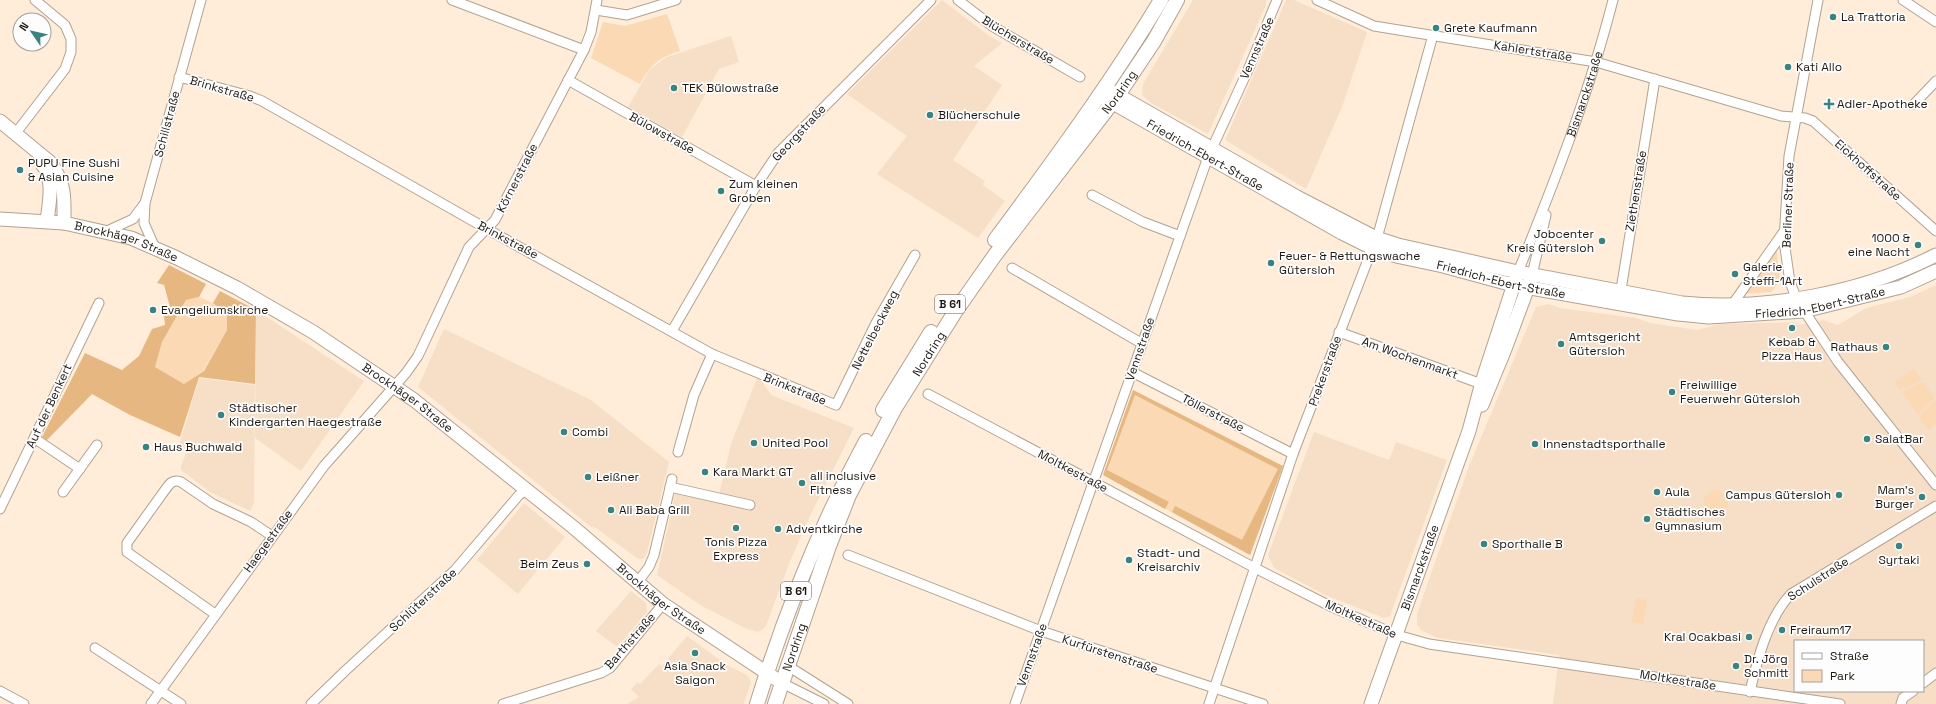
<svg xmlns="http://www.w3.org/2000/svg" width="1936" height="704" font-family="'Space Grotesk',sans-serif">
<style>
.built{fill:#f6dfc6;fill-rule:evenodd}
.green{fill:#fad9b4}
.forest{fill:#e6b781}
.lines{fill:none;stroke-linecap:round;stroke-linejoin:round}
.street-casing{stroke:#b2a291;stroke-width:11}
.secondary-casing{stroke:#b2a291;stroke-width:15}
.primary-casing{stroke:#b2a291;stroke-width:16}
.street{stroke:#fff;stroke-width:9}
.secondary{stroke:#fff;stroke-width:13}
.primary{stroke:#fff;stroke-width:14}
.poi-dot{fill:#3a8381;stroke:#fdfdfd;stroke-width:1.5}
.labels{text-anchor:middle;dominant-baseline:central;stroke-width:3.5;stroke-linejoin:round;paint-order:stroke}
.shield{fill:#fdfdfd;stroke:#605c57;stroke-width:1}
.shield-label{font-size:11px;font-weight:bold;fill:#1d1710}
.poi-label{font-size:12px;fill:#1d1710;stroke:#fdfdfd;text-anchor:start}
.street-label{font-size:12px;fill:#1d1710;stroke:#fdfdfd}
</style>
<rect width="100%" height="100%" fill="#ffedda"/>
<!-- built -->
<g class="built">
<polygon points="942,0 988,35 1002,43 974,66 1002,85 953,160 985,181 983,185 1005,201 978,238 877,174 907,136 847,94"/>
<polygon points="1193,0 1266,0 1266,5 1208,134 1151,103 1142,95 1143,84"/>
<polygon points="1286,0 1294,0 1367,32 1342,107 1306,189 1225,140"/>
<polygon points="731,36 739,62 719,69 682,137 628,107 650,69 667,57"/>
<path d="M1936 285V400L1928 429 1936 424V704H1553L1559 655 1438 638 1422 631 1417 625V614L1427 585 1469 466 1536 307 1549 304 1560 308 1636 318 1650 323 1697 330 1720 324 1794 322 1798 325 1823 320 1838 325 1866 308 1910 297ZM1795 641H1923V691H1795Z"/>
<polygon points="256,310 364,381 301,471 255,438"/>
<polygon points="444,329 591,400 669,462 647,553 643,559 638,559 596,528 590,526 418,387"/>
<polygon points="199,378 255,385 254,503 250,511 210,492 181,470 181,466 188,449 179,445"/>
<polygon points="757,378 761,380 771,395 854,428 810,516 789,564 766,626 762,630 758,632 747,629 700,605 657,575 677,486 719,495 731,444"/>
<polygon points="1314,432 1389,460 1396,442 1447,460 1390,616 1384,618 1325,595 1274,568 1268,555"/>
<polygon points="524,503 565,537 518,594 477,560"/>
<polygon points="631,591 646,603 647,612 617,647 596,631"/>
<polygon points="687,636 727,665 747,675 751,682 744,704 627,704 639,697 631,689 638,682 640,684 659,664 662,666"/>
</g>
<!-- green -->
<g class="green">
<path d="M667 14 680 51C659 57 650 65 640 84L591 58 603 22 625 26Z"/>
<polygon points="1776,245 1780,281 1771,292 1741,294"/>
<polygon points="199,297 213,303 227,314 227,330 203,371 184,384 155,367 162,342 186,300"/>
<polygon points="1914,369 1922,380 1900,390 1895,382"/>
<polygon points="1923,382 1935,398 1918,415 1902,392"/>
<polygon points="1133,390 1283,466 1250,555 1103,475"/>
<polygon points="1936,400 1936,424 1928,430 1919,417"/>
<circle cx="1716" cy="502" r="12"/>
<polygon points="1636,598 1647,600 1643,624 1632,622"/>
</g>
<!-- forest -->
<g class="forest">
<polygon points="169,265 206,284 199,297 186,300 162,342 155,367 184,384 204,371 227,330 227,314 213,303 220,291 256,310 255,384 199,377 180,437 130,415 92,394 47,440 42,437 85,353 122,370 139,356 152,329 165,325 164,316 170,307 164,285 157,283"/>
<polygon points="1133,390 1283,466 1250,555 1172,512 1175,506 1242,540 1278,469 1135,395 1107,470 1169,502 1165,509 1103,475"/>
</g>
<g class="lines">
<!-- street casing -->
<g class="street-casing">
<g id="street">
<polyline points="452,0 584,50"/>
<polyline points="958,0 992,26 1080,77"/>
<polyline points="1317,0 1374,26 1596,62 1781,116 1805,118 1813,121 1936,231"/>
<polyline points="1818,0 1789,156 1784,241 1790,282 1797,300 1838,362 1936,485"/>
<polyline points="1903,0 1936,22"/>
<polyline points="596,10 627,15 676,0"/>
<polyline points="179,77 250,96 262,101 487,229 712,354 836,405 876,323 915,255"/>
<polyline points="568,80 756,186"/>
<polyline points="1914,104 1936,81"/>
<polyline points="15,134 65,69 71,52 71,39 65,25 35,0"/>
<polyline points="1092,195 1143,222 1180,236"/>
<polyline points="107,231 133,219 145,203"/>
<polyline points="155,248 144,223 145,203 201,0"/>
<polyline points="1012,268 1141,343"/>
<path id="s1" d="M1518 272C1554 183 1589 94 1613 0"/>
<polyline points="1532,275 1546,215"/>
<polyline points="1620,296 1655,79"/>
<polyline points="1732,305 1785,230"/>
<polyline points="672,331 756,186 778,153 931,0"/>
<polyline points="1339,332 1487,386"/>
<polyline points="1132,372 1293,454"/>
<polyline points="928,394 1255,568 1332,607 1397,635 1429,644 1840,704"/>
<polyline points="34,438 80,469"/>
<polyline points="678,452 694,395 712,354"/>
<polyline points="670,487 750,505"/>
<polyline points="63,492 97,445"/>
<polyline points="0,509 99,303"/>
<polyline points="848,555 1041,631 1263,704"/>
<polyline points="637,583 649,567 654,555 672,479"/>
<path d="M215 614 127 552V543L165 490C170 483 173 479 181 482L213 504 251 522 272 536"/>
<polyline points="95,648 181,704"/>
<polyline points="788,666 848,704"/>
<polyline points="782,683 824,704"/>
<polyline points="1923,683 1936,673"/>
<polyline points="0,691 24,704"/>
<path d="M1750 692C1757 660 1768 618 1791 594L1936 506"/>
<polyline points="151,704 324,466 406,373 418,356 469,247 495,220 584,50 591,32 597,0"/>
<polyline points="311,704 345,671 455,570 519,495 527,489"/>
<polyline points="503,704 601,673 610,668 663,604"/>
<polyline points="1015,704 1208,157 1248,70 1277,0"/>
<polyline points="1209,704 1293,454 1379,231 1433,35"/>
<polyline points="1901,704 1903,698 1913,691"/>
</g>
</g>
<!-- secondary casing -->
<g class="secondary-casing">
<g id="secondary">
<path d="M1109 90 1297 197 1376 238 1398 245 1518 272 1682 303C1765 311 1862 293 1936 255"/>
<path id="s2" d="M1099 95 1342 233 1372 248 1396 256 1443 266 1513 285 1678 314 1709 317 1804 311 1901 287 1936 271"/>
<path d="M0 121 51 163C66 187 64 196 64 223"/>
<path d="M42 164C55 179 49 203 47 221"/>
<path id="s3" d="M0 219 64 223 131 238 177 258 237 288 313 332 414 400 573 527 663 604 782 683"/>
<polyline points="1482,405 1505,349 1531,279"/>
<path id="s4" d="M1371 704 1469 431 1483 379 1516 278"/>
</g>
</g>
<!-- primary casing -->
<g class="primary-casing">
<g id="primary">
<path d="M995 240C1053 162 1111 83 1161 0"/>
<polyline points="883,410 931,332"/>
<path d="M757 704C785 613 821 524 866 441"/>
<path id="s5" d="M775 704 829 546 849 495 895 408 955 312 995 255 1118 95 1154 41 1177 0"/>
</g>
</g>
<!-- street -->
<use href="#street" class="street"/>
<!-- secondary -->
<use href="#secondary" class="secondary"/>
<!-- primary -->
<use href="#primary" class="primary"/>
</g>
<!-- markers -->
<g class="poi-dot">
<circle cx="1833" cy="17" r="4"/>
<circle cx="1436" cy="28" r="4"/>
<circle cx="1788" cy="67" r="4"/>
<circle cx="674" cy="88" r="4"/>
<path d="M1827 98h4v4h4v4h-4v4h-4v-4h-4v-4h4z"/>
<circle cx="930" cy="115" r="4"/>
<circle cx="20" cy="170" r="4"/>
<circle cx="721" cy="191" r="4"/>
<circle cx="1602" cy="241" r="4"/>
<circle cx="1918" cy="245" r="4"/>
<circle cx="1271" cy="263" r="4"/>
<circle cx="1735" cy="274" r="4"/>
<circle cx="153" cy="310" r="4"/>
<circle cx="1792" cy="328" r="4"/>
<circle cx="1561" cy="344" r="4"/>
<circle cx="1886" cy="347" r="4"/>
<circle cx="1672" cy="392" r="4"/>
<circle cx="221" cy="415" r="4"/>
<circle cx="564" cy="432" r="4"/>
<circle cx="1867" cy="439" r="4"/>
<circle cx="754" cy="443" r="4"/>
<circle cx="1535" cy="444" r="4"/>
<circle cx="146" cy="447" r="4"/>
<circle cx="705" cy="472" r="4"/>
<circle cx="588" cy="477" r="4"/>
<circle cx="802" cy="483" r="4"/>
<circle cx="1657" cy="492" r="4"/>
<circle cx="1839" cy="495" r="4"/>
<circle cx="1922" cy="497" r="4"/>
<circle cx="611" cy="510" r="4"/>
<circle cx="1647" cy="519" r="4"/>
<circle cx="736" cy="528" r="4"/>
<circle cx="778" cy="529" r="4"/>
<circle cx="1484" cy="544" r="4"/>
<circle cx="1899" cy="546" r="4"/>
<circle cx="1129" cy="560" r="4"/>
<circle cx="587" cy="564" r="4"/>
<circle cx="1782" cy="630" r="4"/>
<circle cx="1749" cy="637" r="4"/>
<circle cx="695" cy="653" r="4"/>
<circle cx="1736" cy="666" r="4"/>
</g>
<g class="labels">
<!-- shield labels -->
<g class="shield">
<rect x="935" y="295" width="30" height="18" rx="3"/>
<rect x="781" y="582" width="30" height="18" rx="3"/>
</g>
<g class="shield-label">
<text x="950" y="304">B 61</text>
<text x="796" y="591">B 61</text>
</g>
<!-- poi labels -->
<g class="poi-label">
<text x="1841" y="17">La Trattoria</text>
<text x="1444" y="28">Grete Kaufmann</text>
<text x="1796" y="67">Kati Allo</text>
<text x="682" y="88">TEK Bülowstraße</text>
<text x="1837" y="104">Adler-Apotheke</text>
<text x="938" y="115">Blücherschule</text>
<text x="28" y="163">PUPU Fine Sushi<tspan x="28" dy="14">&amp; Asian Cuisine</tspan></text>
<text x="729" y="184">Zum kleinen<tspan x="729" dy="14">Groben</tspan></text>
<text x="1594" y="234" text-anchor="end">Jobcenter<tspan x="1594" dy="14">Kreis Gütersloh</tspan></text>
<text x="1910" y="238" text-anchor="end">1000 &amp;<tspan x="1910" dy="14">eine Nacht</tspan></text>
<text x="1279" y="256">Feuer- &amp; Rettungswache<tspan x="1279" dy="14">Gütersloh</tspan></text>
<text x="1743" y="267">Galerie<tspan x="1743" dy="14">Steffi-1Art</tspan></text>
<text x="161" y="310">Evangeliumskirche</text>
<text x="1569" y="337">Amtsgericht<tspan x="1569" dy="14">Gütersloh</tspan></text>
<text x="1792" y="342" text-anchor="middle">Kebab &amp;<tspan x="1792" dy="14">Pizza Haus</tspan></text>
<text x="1878" y="347" text-anchor="end">Rathaus</text>
<text x="1680" y="385">Freiwillige<tspan x="1680" dy="14">Feuerwehr Gütersloh</tspan></text>
<text x="229" y="408">Städtischer<tspan x="229" dy="14">Kindergarten Haegestraße</tspan></text>
<text x="572" y="432">Combi</text>
<text x="1875" y="439">SalatBar</text>
<text x="762" y="443">United Pool</text>
<text x="1543" y="444">Innenstadtsporthalle</text>
<text x="154" y="447">Haus Buchwald</text>
<text x="713" y="472">Kara Markt GT</text>
<text x="810" y="476">all inclusive<tspan x="810" dy="14">Fitness</tspan></text>
<text x="596" y="477">Leißner</text>
<text x="1914" y="490" text-anchor="end">Mam's<tspan x="1914" dy="14">Burger</tspan></text>
<text x="1665" y="492">Aula</text>
<text x="1831" y="495" text-anchor="end">Campus Gütersloh</text>
<text x="619" y="510">Ali Baba Grill</text>
<text x="1655" y="512">Städtisches<tspan x="1655" dy="14">Gymnasium</tspan></text>
<text x="786" y="529">Adventkirche</text>
<text x="736" y="542" text-anchor="middle">Tonis Pizza<tspan x="736" dy="14">Express</tspan></text>
<text x="1492" y="544">Sporthalle B</text>
<text x="1137" y="553">Stadt- und<tspan x="1137" dy="14">Kreisarchiv</tspan></text>
<text x="1899" y="560" text-anchor="middle">Syrtaki</text>
<text x="579" y="564" text-anchor="end">Beim Zeus</text>
<text x="1790" y="630">Freiraum17</text>
<text x="1741" y="637" text-anchor="end">Kral Ocakbasi</text>
<text x="1744" y="659">Dr. Jörg<tspan x="1744" dy="14">Schmitt</tspan></text>
<text x="695" y="666" text-anchor="middle">Asia Snack<tspan x="695" dy="14">Saigon</tspan></text>
</g>
<!-- street labels -->
<g class="street-label">
<text transform="translate(1018 40) rotate(31)">Blücherstraße</text>
<text transform="translate(1257 48) rotate(-66)">Vennstraße</text>
<text transform="translate(1533 51) rotate(9)">Kahlertstraße</text>
<text transform="translate(222 89) rotate(16)">Brinkstraße</text>
<text stroke="none"><textPath href="#s5" startOffset="708">Nordring</textPath></text>
<text stroke="none"><textPath href="#s1" startOffset="190">Bismarckstraße</textPath></text>
<text transform="translate(167 124) rotate(-75)">Schillstraße</text>
<text transform="translate(662 133) rotate(29)">Bülowstraße</text>
<text transform="translate(799 133) rotate(-47)">Georgstraße</text>
<text stroke="none"><textPath href="#s2" startOffset="122">Friedrich-Ebert-Straße</textPath></text>
<text transform="translate(1868 170) rotate(42)">Eickhoffstraße</text>
<text transform="translate(517 178) rotate(-63)">Körnerstraße</text>
<text transform="translate(1636 191) rotate(-81)">Ziethenstraße</text>
<text transform="translate(1788 205) rotate(-88)">Berliner Straße</text>
<text transform="translate(508 240) rotate(28)">Brinkstraße</text>
<text stroke="none"><textPath href="#s3" startOffset="129">Brockhäger Straße</textPath></text>
<text stroke="none"><textPath href="#s2" startOffset="446">Friedrich-Ebert-Straße</textPath></text>
<text stroke="none"><textPath href="#s2" startOffset="770">Friedrich-Ebert-Straße</textPath></text>
<text transform="translate(875 330) rotate(-63)">Nettelbeckweg</text>
<text transform="translate(1140 349) rotate(-71)">Vennstraße</text>
<text stroke="none"><textPath href="#s5" startOffset="384">Nordring</textPath></text>
<text transform="translate(1410 358) rotate(20)">Am Wochenmarkt</text>
<text transform="translate(1325 371) rotate(-70)">Prekerstraße</text>
<text transform="translate(795 389) rotate(22)">Brinkstraße</text>
<text stroke="none"><textPath href="#s3" startOffset="453">Brockhäger Straße</textPath></text>
<text transform="translate(49 406) rotate(-65)">Auf der Benkert</text>
<text transform="translate(1213 413) rotate(27)">Töllerstraße</text>
<text transform="translate(1073 471) rotate(28)">Moltkestraße</text>
<text transform="translate(268 541) rotate(-54)">Haegestraße</text>
<text stroke="none"><textPath href="#s4" startOffset="145">Bismarckstraße</textPath></text>
<text transform="translate(1818 579) rotate(-33)">Schulstraße</text>
<text stroke="none"><textPath href="#s3" startOffset="777">Brockhäger Straße</textPath></text>
<text transform="translate(423 600) rotate(-43)">Schlüterstraße</text>
<text transform="translate(1361 619) rotate(24)">Moltkestraße</text>
<text transform="translate(630 641) rotate(-49)">Barthstraße</text>
<text stroke="none"><textPath href="#s5" startOffset="60">Nordring</textPath></text>
<text transform="translate(1110 654) rotate(18)">Kurfürstenstraße</text>
<text transform="translate(1032 655) rotate(-70)">Vennstraße</text>
<text transform="translate(1678 680) rotate(9)">Moltkestraße</text>
</g>
</g>
<!-- legend -->
<rect x="1794" y="640" width="130" height="52" fill="#fdfdfd" stroke="#a3a19e"/>
<rect x="1802" y="653" width="20" height="6" fill="#ffffff" stroke="#a3a19e"/>
<text x="1830" y="660" font-size="12" fill="#1d1710">Straße</text>
<rect x="1802" y="670" width="20" height="12" fill="#fad9b4" stroke="#a3a19e"/>
<text x="1830" y="680" font-size="12" fill="#1d1710">Park</text>
<!-- north arrow -->
<g transform="translate(32 32) rotate(304)"><circle r="19" fill="#fdfdfd" stroke="#a3a19e"/>
<path d="M0-3L7 15L0 10L-7 15Z" fill="#3a8381"/>
<text y="-6" font-size="11" font-weight="bold" text-anchor="middle" fill="#1d1710">N</text>
</g>
</svg>
